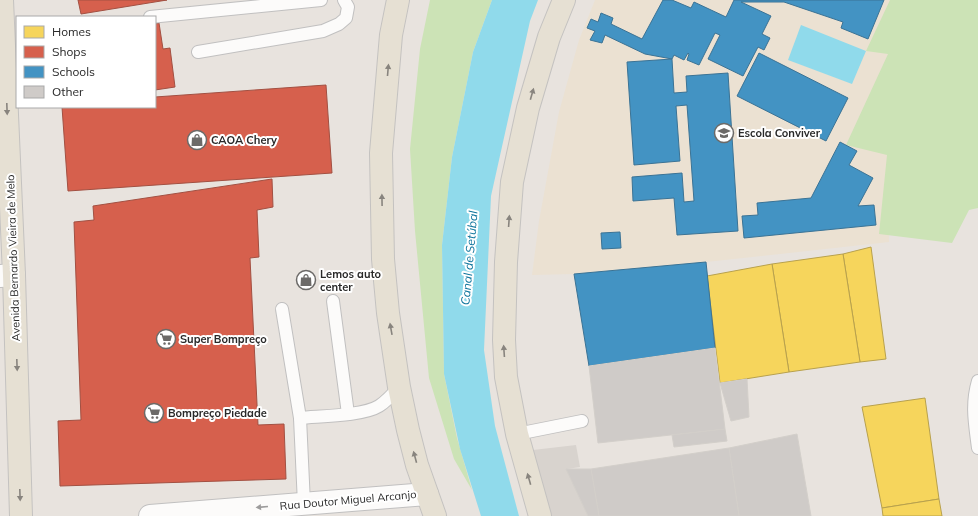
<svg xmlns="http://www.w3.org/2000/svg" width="978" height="516" font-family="Mulish,sans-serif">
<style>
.education{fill:#ebe1d2}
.green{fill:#cce3b6}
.plaza{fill:#d8d3ce}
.water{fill:#90daeb}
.homes{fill:#f6d55c;stroke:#b8a14d}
.shops{fill:#d6604d;stroke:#a25042}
.schools{fill:#4393c3;stroke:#3b7395}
.building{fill:#cfcbc8;stroke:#d3cfca}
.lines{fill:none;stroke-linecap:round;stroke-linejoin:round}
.service-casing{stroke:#c1c0c0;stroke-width:14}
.minor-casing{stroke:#c1c0c0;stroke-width:24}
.secondary-casing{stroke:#c1c0c0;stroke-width:24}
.primary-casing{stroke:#c4c2c0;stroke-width:24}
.service{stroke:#fcfbfa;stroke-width:12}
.minor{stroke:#fcfbfa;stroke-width:22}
.secondary{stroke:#fcfbfa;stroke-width:22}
.primary{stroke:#e6e0d3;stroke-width:22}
.oneway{fill:#88847e}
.oneway2{fill:#9d9c9c}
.labels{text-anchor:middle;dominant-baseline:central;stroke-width:4;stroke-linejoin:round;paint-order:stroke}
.poi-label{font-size:11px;font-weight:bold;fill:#292929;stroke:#fff;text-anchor:start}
.street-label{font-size:11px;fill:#292929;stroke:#fff}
.water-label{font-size:12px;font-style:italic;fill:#0b739b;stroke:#fff}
</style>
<rect width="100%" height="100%" fill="#e8e3de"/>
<!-- education -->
<polygon class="education" points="595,0 925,0 887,155 889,242 706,262 574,274 532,275 539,221 559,112 579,40"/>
<!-- green -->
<g class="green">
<polygon points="430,0 492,0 473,52 452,157 442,245 444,374 457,438 472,490 454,459 429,378 415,231 410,149 420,49"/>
<polygon points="890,0 978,0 978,208 969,210 952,243 879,234 887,155 846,145 888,54 866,51"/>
</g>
<!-- plaza -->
<polygon class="plaza" points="576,445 580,467 567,469 588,516 550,516 533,450"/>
<!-- water -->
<g class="water">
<polygon points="492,0 538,0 530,21 491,196 484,350 495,426 519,516 481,516 460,449 444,374 442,245 452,157 473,52"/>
<polygon points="801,25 866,51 852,84 788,60"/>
</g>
<!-- homes -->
<g class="homes">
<polygon points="871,247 886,359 860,362 843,254"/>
<polygon points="843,254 860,362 789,372 772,264"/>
<polygon points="772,264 789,372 720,383 707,276"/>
<polygon points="925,398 939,499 882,508 862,407"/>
<polygon points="939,499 942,516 883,516 882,508"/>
</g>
<!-- shops -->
<g class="shops">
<polygon points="78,0 167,0 81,14"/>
<polygon points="159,23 163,49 170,48 175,87 155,90 155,24"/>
<polygon points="326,85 332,173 68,191 62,107 155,107 155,97"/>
<polygon points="272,179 273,207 257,210 259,257 250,258 258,425 284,424 286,479 60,486 58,421 81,420 74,222 94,220 93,206"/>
</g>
<!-- schools -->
<g class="schools">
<polygon points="663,0 672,0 691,8 694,2 726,17 734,0 884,0 868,39 841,28 843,22 784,2 741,2 771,16 762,34 770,38 764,50 758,47 743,76 708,59 720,35 715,33 699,65 687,60 689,54 688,53 684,60 674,55 672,59 645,54 605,35 602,43 590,40 595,31 587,28 591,19 598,22 601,13 613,18 611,24 642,39"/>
<polygon points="759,53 848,98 826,141 737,96"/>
<polygon points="672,59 674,93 687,92 686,76 728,73 738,231 677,235 674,198 633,201 632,177 682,173 684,202 694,201 687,105 676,106 680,161 634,165 627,62"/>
<polygon points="840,142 857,151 849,165 873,178 858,206 874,205 876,225 744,238 742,216 758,215 757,203 811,198"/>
<polygon points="620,232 621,248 602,249 601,233"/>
<polygon points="706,262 715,348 589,366 574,274"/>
</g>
<!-- building -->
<g class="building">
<polygon points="715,348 725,429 598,443 589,366"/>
<polygon points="747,379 749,417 731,421 720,383"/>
<polygon points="725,429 727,441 674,447 672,435"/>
<polygon points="797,434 811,516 739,516 729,448"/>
<polygon points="729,448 739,516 599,516 591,469"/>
<polygon points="566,469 591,469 599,516 588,516"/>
</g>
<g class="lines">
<!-- service casing -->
<g class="service-casing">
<g id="service">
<polyline points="150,17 321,0"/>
<polyline points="198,52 323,31 339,24 346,18 348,7 344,0"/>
<polyline points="333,301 348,414"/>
<path d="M282 309 300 418C320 416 363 416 379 406 387 401 393 394 399 387"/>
<path d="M978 381C971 405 975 424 978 448"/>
<polyline points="300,418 304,504"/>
<polyline points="517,434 582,421"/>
</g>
</g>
<!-- minor casing -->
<g class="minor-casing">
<polyline id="minor" points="0,276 14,275"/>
</g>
<!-- secondary casing -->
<g class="secondary-casing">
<polyline id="secondary" points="150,516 427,494"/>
</g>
<!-- primary casing -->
<g class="primary-casing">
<g id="primary">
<polyline points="2,0 14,275 21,516"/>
<polyline points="398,0 391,35 381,153 383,259 388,313 399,387 408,430 417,465 435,516"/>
<polyline points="540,516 517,434 506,377 504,340 506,262 512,182 528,108 549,37 564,0"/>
</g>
</g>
<!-- service -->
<use href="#service" class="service"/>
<!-- minor -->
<use href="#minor" class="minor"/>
<!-- secondary -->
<use href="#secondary" class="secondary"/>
<!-- primary -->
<use href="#primary" class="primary"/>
</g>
<!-- one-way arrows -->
<defs><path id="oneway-solid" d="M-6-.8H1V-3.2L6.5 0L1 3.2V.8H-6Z"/></defs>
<g class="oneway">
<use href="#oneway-solid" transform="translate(388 70) rotate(-85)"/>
<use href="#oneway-solid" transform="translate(532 94) rotate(-74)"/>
<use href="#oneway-solid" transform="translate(7 109) rotate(88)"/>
<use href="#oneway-solid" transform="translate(382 200) rotate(-91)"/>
<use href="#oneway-solid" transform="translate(509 221) rotate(-86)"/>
<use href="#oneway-solid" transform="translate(391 329) rotate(-100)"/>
<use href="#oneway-solid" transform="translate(504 351) rotate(-94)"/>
<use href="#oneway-solid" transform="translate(17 365) rotate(88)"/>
<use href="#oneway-solid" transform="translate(415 457) rotate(-105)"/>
<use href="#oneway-solid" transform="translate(529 479) rotate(-106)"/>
<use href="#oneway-solid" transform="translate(20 495) rotate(88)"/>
</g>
<use class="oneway2" href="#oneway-solid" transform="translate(262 507) rotate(175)"/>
<!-- icons -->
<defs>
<g id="school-ring" transform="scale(1)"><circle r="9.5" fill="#fff" stroke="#6c6a68" stroke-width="1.5"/><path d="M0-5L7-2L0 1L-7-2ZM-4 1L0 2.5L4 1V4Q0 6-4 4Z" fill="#6c6a68"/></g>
<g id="shop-ring" transform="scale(1)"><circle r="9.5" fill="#fff" stroke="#6c6a68" stroke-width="1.5"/><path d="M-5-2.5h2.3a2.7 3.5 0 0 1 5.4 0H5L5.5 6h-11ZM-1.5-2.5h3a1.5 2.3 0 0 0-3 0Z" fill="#6c6a68"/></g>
<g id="supermarket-ring" transform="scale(1)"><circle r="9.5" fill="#fff" stroke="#6c6a68" stroke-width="1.5"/><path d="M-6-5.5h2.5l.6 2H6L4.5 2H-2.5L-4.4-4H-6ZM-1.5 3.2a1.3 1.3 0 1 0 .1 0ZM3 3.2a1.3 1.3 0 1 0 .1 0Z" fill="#6c6a68"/></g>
</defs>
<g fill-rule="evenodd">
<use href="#school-ring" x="724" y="133"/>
<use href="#shop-ring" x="197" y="140"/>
<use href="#shop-ring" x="306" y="280"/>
<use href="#supermarket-ring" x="166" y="339"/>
<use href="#supermarket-ring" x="154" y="413"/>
</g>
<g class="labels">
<!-- poi labels -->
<g class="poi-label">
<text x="738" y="133">Escola Conviver</text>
<text x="211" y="140">CAOA Chery</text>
<text x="320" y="274">Lemos auto<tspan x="320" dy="13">center</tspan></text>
<text x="180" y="339">Super Bompreço</text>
<text x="168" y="413">Bompreço Piedade</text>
</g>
<!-- street labels -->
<g class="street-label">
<text transform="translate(13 258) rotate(-92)">Avenida Bernardo Vieira de Melo</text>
<text transform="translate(348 500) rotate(-5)">Rua Doutor Miguel Arcanjo</text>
</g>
<!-- water labels -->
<g class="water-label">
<text transform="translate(469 258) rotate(-85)">Canal de Setúbal</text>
</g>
</g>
<!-- legend -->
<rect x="16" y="16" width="140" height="92" fill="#ffffff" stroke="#a9a9a9"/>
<rect x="24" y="26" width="20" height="12" fill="#f6d55c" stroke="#a9a9a9"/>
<text x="52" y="36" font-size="12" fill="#292929">Homes</text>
<rect x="24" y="46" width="20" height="12" fill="#d6604d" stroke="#a9a9a9"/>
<text x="52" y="56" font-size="12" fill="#292929">Shops</text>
<rect x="24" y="66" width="20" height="12" fill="#4393c3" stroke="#a9a9a9"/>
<text x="52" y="76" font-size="12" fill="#292929">Schools</text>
<rect x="24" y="86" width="20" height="12" fill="#cfcbc8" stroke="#a9a9a9"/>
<text x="52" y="96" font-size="12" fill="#292929">Other</text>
</svg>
